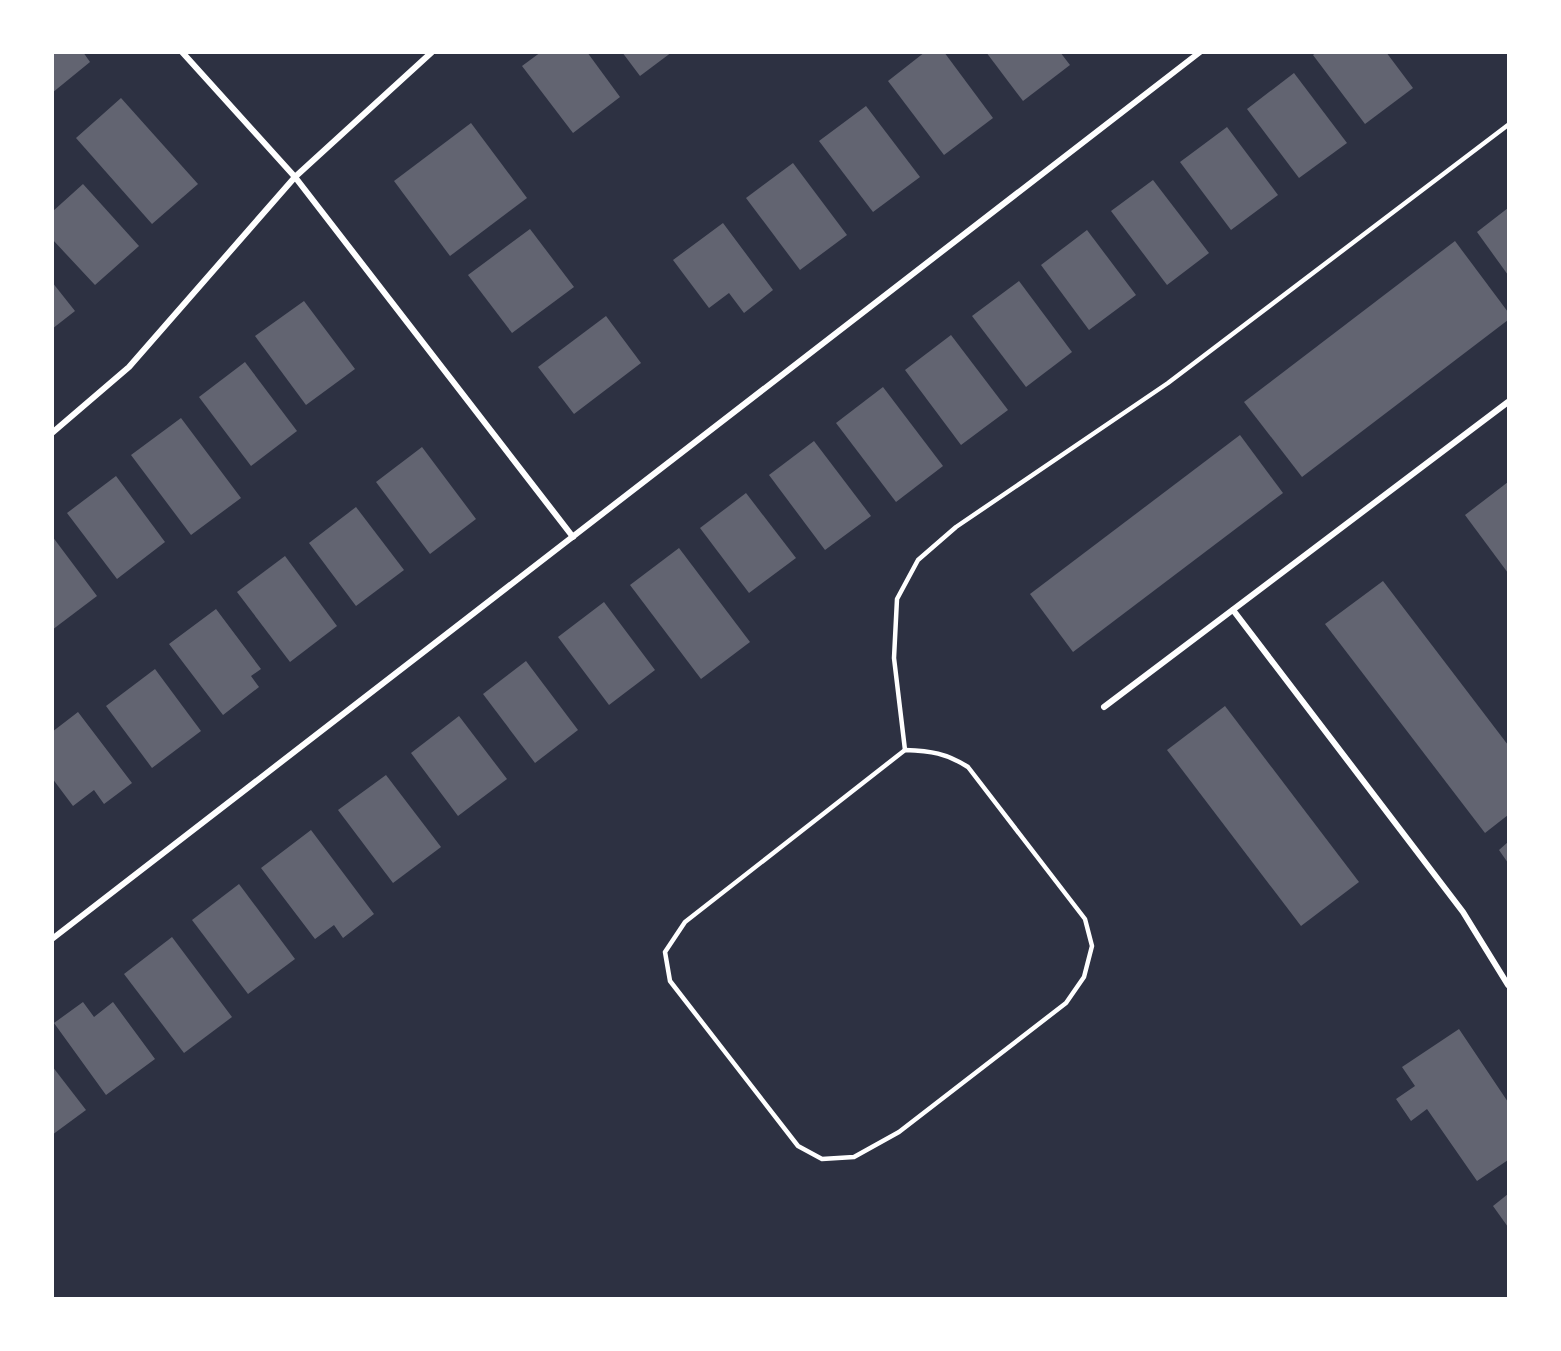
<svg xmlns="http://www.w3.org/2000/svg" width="1561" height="1351" font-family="Georgia,serif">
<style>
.building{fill:#626471}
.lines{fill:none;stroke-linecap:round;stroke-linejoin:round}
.service{stroke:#fff;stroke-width:4.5}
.minor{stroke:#fff;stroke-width:6}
</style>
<rect width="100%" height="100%" fill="#2d3142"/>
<!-- building -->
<g class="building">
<polygon points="52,52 83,52 90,62 52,93"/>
<polygon points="541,52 587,52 620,97 573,133 522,66"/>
<polygon points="622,52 672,52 640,76"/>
<polygon points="925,52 944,52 993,118 944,155 888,81"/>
<polygon points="986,52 1060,52 1070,65 1023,101"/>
<polygon points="1317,52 1386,52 1413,88 1365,124 1313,55"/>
<polygon points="1294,73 1347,143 1299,178 1247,109"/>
<polygon points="121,98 198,184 152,224 76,138"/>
<polygon points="866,106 920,177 873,212 819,141"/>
<polygon points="471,123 527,198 450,256 394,181"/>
<polygon points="1227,127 1278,195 1231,230 1180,162"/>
<polygon points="793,163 847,235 800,270 746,198"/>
<polygon points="1153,180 1209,253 1167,285 1111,211"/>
<polygon points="83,184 139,246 95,285 52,239 52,212"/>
<polygon points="1508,208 1508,275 1477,232"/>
<polygon points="723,223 773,290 744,313 729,293 709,308 673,260"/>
<polygon points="530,229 574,287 512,333 468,275"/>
<polygon points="1087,230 1136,295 1089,330 1041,265"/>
<polygon points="1455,241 1508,312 1508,320 1302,477 1244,402"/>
<polygon points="1019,281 1072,352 1026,387 972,316"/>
<polygon points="52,282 75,311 52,329"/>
<polygon points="304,301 355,369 306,405 255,336"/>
<polygon points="606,316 641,363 574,414 538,367"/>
<polygon points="951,335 1008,410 961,445 905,370"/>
<polygon points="245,362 297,431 251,466 199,397"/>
<polygon points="883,387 943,466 896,502 836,423"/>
<polygon points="181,418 241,498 191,535 131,455"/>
<polygon points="1240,435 1283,493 1073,652 1030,594"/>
<polygon points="814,441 871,516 825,550 769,475"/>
<polygon points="422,447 476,519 430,554 376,482"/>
<polygon points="116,476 165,542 117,579 67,513"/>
<polygon points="1508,482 1508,573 1465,515"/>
<polygon points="746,493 796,558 749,593 700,528"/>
<polygon points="356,507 404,570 356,606 309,543"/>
<polygon points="52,536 97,596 52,630"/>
<polygon points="679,548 750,642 701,679 630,585"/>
<polygon points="285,556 337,626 290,662 237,592"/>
<polygon points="1383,581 1508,745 1508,815 1485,833 1325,624"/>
<polygon points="604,602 655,670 609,705 558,637"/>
<polygon points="216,609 261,669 251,676 259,687 223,715 169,644"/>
<polygon points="526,661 578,730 535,763 483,694"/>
<polygon points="155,669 201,731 152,768 106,706"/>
<polygon points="1225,706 1359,882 1301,926 1167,750"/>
<polygon points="78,712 132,783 104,804 94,790 73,806 52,778 52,732"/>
<polygon points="459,716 507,779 458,816 411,753"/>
<polygon points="386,775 441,847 393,883 338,810"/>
<polygon points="311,830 374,914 343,938 334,925 315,939 261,868"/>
<polygon points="1508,842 1508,863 1499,850"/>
<polygon points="239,884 295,959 248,994 192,920"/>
<polygon points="172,937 232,1017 184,1053 124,974"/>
<polygon points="83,1002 94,1017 113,1002 155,1059 106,1095 54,1023"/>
<polygon points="1459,1029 1508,1102 1508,1160 1477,1181 1427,1109 1411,1121 1396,1099 1415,1086 1402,1067"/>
<polygon points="52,1066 86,1110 52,1135"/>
<polygon points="1508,1194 1508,1227 1493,1206"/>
</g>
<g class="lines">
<!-- service -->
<g class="service">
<path d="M905 750C931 751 946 753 968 767L1085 919 1092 946 1084 977 1066 1003 899 1132 854 1157 822 1159 798 1146 670 981 665 952 685 922Z"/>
<polyline points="905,750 894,658 897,599 918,560 956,527 1168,383 1508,125"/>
</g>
<!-- minor -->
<g class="minor">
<polyline points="182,52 295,177 573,537"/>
<polyline points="52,433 129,367 295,177 432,52"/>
<polyline points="1233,610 1463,912 1508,985"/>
<polyline points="1104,707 1508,402"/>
<polyline points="52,939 1200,52"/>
</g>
</g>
<!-- border -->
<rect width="1561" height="1351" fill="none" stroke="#ffffff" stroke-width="108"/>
</svg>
